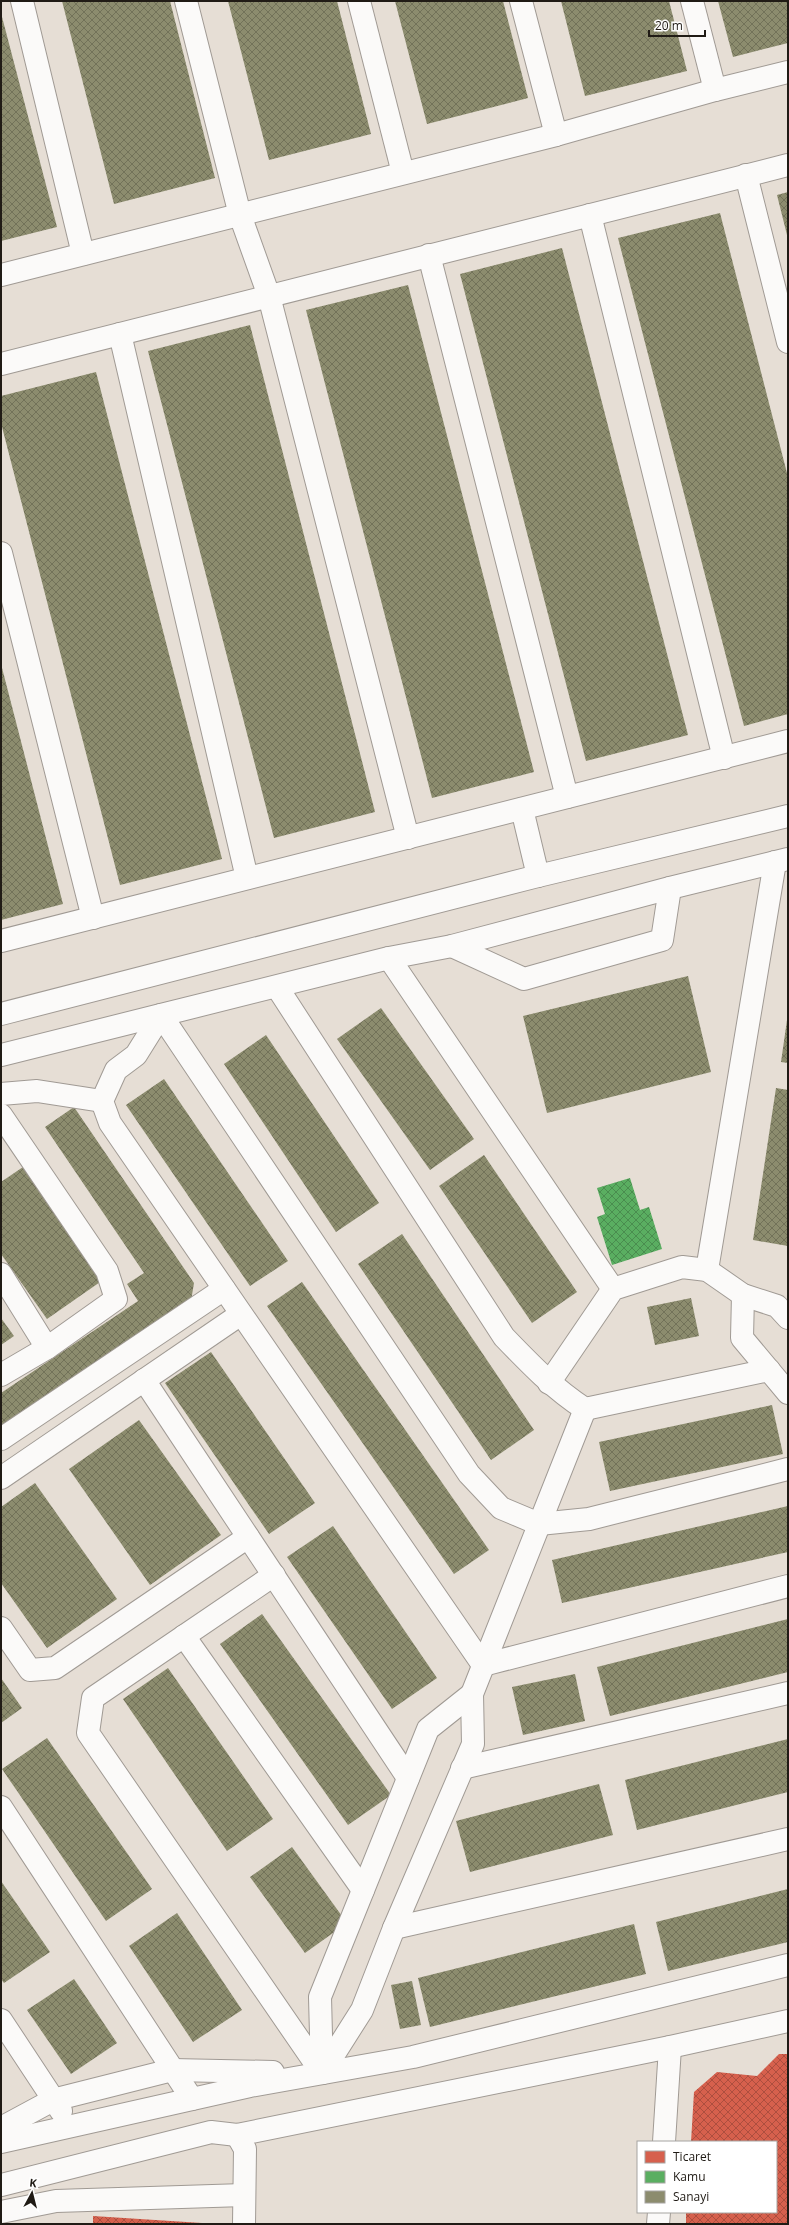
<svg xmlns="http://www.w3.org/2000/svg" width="789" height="2225" font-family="'Open Sans',sans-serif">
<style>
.shops{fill:url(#shops-cross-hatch)}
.public{fill:url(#public-cross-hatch)}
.industry{fill:url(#industry-cross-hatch)}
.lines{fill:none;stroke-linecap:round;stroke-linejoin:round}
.minor-casing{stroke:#a09a94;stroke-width:24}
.minor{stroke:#fbfaf9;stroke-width:22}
</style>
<defs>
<pattern id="shops-cross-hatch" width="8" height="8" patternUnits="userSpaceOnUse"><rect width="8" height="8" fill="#d6604d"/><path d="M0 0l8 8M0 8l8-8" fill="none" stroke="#ad4e3f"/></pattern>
<pattern id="public-cross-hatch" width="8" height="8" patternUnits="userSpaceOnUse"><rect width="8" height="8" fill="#5aae61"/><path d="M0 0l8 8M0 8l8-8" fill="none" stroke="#4a8d4f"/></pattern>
<pattern id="industry-cross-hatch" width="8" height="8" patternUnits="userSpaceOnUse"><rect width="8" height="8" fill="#8c8c6e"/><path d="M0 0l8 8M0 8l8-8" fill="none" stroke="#727259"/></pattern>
</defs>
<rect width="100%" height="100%" fill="#e6ded5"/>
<!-- shops -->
<g class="shops">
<polygon points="779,2054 788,2054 788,2224 686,2224 686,2212 776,2212 776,2142 691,2142 694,2092 717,2072 757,2076"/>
<polygon points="93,2216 202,2223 202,2224 93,2224"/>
</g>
<!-- public -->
<polygon class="public" points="630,1178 640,1210 649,1207 662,1249 612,1265 597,1217 605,1214 597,1188"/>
<!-- industry -->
<g class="industry">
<polygon points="62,1 170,1 215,178 114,204"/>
<polygon points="228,1 337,1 371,134 269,160"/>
<polygon points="395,1 503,1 528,98 427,124"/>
<polygon points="561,1 669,1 687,71 585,96"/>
<polygon points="718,1 788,1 788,43 733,57"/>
<polygon points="1,13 57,227 1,241"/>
<polygon points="788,192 788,235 787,235 777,195"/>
<polygon points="720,213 788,477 788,714 744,726 618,238"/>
<polygon points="562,248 688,735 586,761 460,274"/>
<polygon points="408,285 534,772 432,798 306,310"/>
<polygon points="250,325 375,812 274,838 148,351"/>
<polygon points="96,372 222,859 120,885 1,423 1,396"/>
<polygon points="1,664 63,904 1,920"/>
<polygon points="688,976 711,1072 547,1113 523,1016"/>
<polygon points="381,1008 474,1139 430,1170 337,1039"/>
<polygon points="787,1020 788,1020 788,1063 781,1062"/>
<polygon points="266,1035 379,1203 336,1232 224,1064"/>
<polygon points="164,1079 288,1261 250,1286 126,1105"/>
<polygon points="776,1088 788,1090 788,1246 753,1240"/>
<polygon points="74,1107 194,1283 190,1307 1,1433 1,1393 138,1301 127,1284 144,1273 45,1127"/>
<polygon points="484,1155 577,1292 532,1323 439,1186"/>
<polygon points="23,1167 103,1280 47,1319 1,1254 1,1182"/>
<polygon points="402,1234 534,1430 491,1460 358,1264"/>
<polygon points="302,1282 489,1550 454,1574 267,1306"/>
<polygon points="691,1298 699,1336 655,1345 647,1307"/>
<polygon points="1,1318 14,1336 1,1345"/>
<polygon points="211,1352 315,1503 269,1534 165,1383"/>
<polygon points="772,1405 783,1454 610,1491 599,1442"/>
<polygon points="139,1420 221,1535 150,1585 69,1469"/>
<polygon points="35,1483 117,1599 47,1648 1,1583 1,1507"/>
<polygon points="788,1506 788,1552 562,1603 552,1560"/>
<polygon points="333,1526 437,1678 392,1709 287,1557"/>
<polygon points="262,1614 391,1795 348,1825 220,1644"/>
<polygon points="788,1619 788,1672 610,1716 597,1667"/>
<polygon points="168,1668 273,1819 227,1851 123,1699"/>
<polygon points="575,1674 585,1721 523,1735 512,1687"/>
<polygon points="1,1678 22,1708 1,1723"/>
<polygon points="47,1738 152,1889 106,1921 2,1769"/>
<polygon points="788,1739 788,1792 637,1830 625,1780"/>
<polygon points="599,1784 613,1835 470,1872 456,1821"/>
<polygon points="292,1847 347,1923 305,1953 250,1877"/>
<polygon points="1,1881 50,1952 4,1983 1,1979"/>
<polygon points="788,1889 788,1942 668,1971 656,1922"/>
<polygon points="177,1913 242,2010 193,2042 129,1946"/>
<polygon points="634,1924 646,1974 430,2027 418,1978"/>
<polygon points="74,1979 117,2043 71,2074 27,2010"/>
<polygon points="412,1981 421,2025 400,2029 391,1985"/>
</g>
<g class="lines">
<!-- minor casing -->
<g class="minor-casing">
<g id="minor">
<polyline points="22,1 83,254"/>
<polyline points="186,1 240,215 269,296 408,838"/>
<polyline points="359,1 403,173"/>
<polyline points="521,1 556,135"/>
<polyline points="692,1 715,90"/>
<polyline points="746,175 788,342"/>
<polyline points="590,215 724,758"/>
<polyline points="429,255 567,797"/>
<polyline points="1,275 556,135 715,90 788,72"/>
<polyline points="120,334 247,878"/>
<polyline points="1,364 788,165"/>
<polyline points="1,553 93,918"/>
<polyline points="522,809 538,876"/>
<polyline points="788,859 670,888 452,946 389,958 161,1015 136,1055 116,1070 102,1101 110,1123 483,1665 788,1586"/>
<polyline points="1,941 788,741"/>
<polyline points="452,946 524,979 662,940 670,888"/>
<polyline points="389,958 613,1289"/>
<path d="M277 987 504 1337C530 1364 554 1389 585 1409L769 1370"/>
<polyline points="1,1014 538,876 788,816"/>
<polyline points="1,1055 161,1015 469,1474 501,1508 539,1524 589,1519 788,1469"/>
<polyline points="1,1094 37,1091 102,1101"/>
<polyline points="1,1115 107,1271 116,1299 47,1348 1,1375"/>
<polyline points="707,1270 775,862"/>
<polyline points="1,1274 47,1348"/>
<polyline points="743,1295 742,1338 788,1393"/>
<polyline points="144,1380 408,1778"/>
<polyline points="549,1383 613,1289 682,1267 707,1270 743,1295 777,1306 788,1318"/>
<polyline points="1,1439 224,1289"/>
<polyline points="1,1478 241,1314"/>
<polyline points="274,1575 93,1698 88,1733 322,2073"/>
<polyline points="1,1628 30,1670 55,1668 248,1537"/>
<polyline points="184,1636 363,1890"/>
<polyline points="462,1768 788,1693"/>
<polyline points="1,1807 192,2099"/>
<polyline points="394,1928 788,1839"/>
<polyline points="1,2020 61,2111"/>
<polyline points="322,2073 362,2010 394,1928 473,1744 472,1694 585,1409"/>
<polyline points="322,2073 320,1997 428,1729 472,1694"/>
<polyline points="1,2128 53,2100 172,2070 273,2072"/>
<polyline points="237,2135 245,2149 244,2224"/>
<polyline points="1,2142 250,2086 413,2057 788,1965"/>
<polyline points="664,2142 670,2047"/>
<polyline points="1,2185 211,2132 237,2135 670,2047 788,2021"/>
<polyline points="1,2212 56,2201 244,2195"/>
<polyline points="658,2224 659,2212"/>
</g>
</g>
<!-- minor -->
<use href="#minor" class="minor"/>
</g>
<!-- border -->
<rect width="789" height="2225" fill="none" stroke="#201b15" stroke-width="4"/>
<!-- legend -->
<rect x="637" y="2141" width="140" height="72" fill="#ffffff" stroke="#a6a4a1"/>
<rect x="645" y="2151" width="20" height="12" fill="#d6604d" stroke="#a6a4a1"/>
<text x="673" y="2161" font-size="12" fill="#201b15">Ticaret</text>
<rect x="645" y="2171" width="20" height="12" fill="#5aae61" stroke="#a6a4a1"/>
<text x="673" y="2181" font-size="12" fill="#201b15">Kamu</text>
<rect x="645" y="2191" width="20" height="12" fill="#8c8c6e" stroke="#a6a4a1"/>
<text x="673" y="2201" font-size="12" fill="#201b15">Sanayi</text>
<!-- north arrow -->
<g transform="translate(32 2193) rotate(7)" stroke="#ffffff" stroke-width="3" paint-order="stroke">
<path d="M0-3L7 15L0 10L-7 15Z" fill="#201b15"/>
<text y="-6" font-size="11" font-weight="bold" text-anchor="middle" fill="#201b15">K</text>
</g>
<!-- scale -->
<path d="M649 30v6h56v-6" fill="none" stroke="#201b15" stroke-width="2"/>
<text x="655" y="30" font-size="12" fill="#201b15" stroke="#ffffff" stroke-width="3" paint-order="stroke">20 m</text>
</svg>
